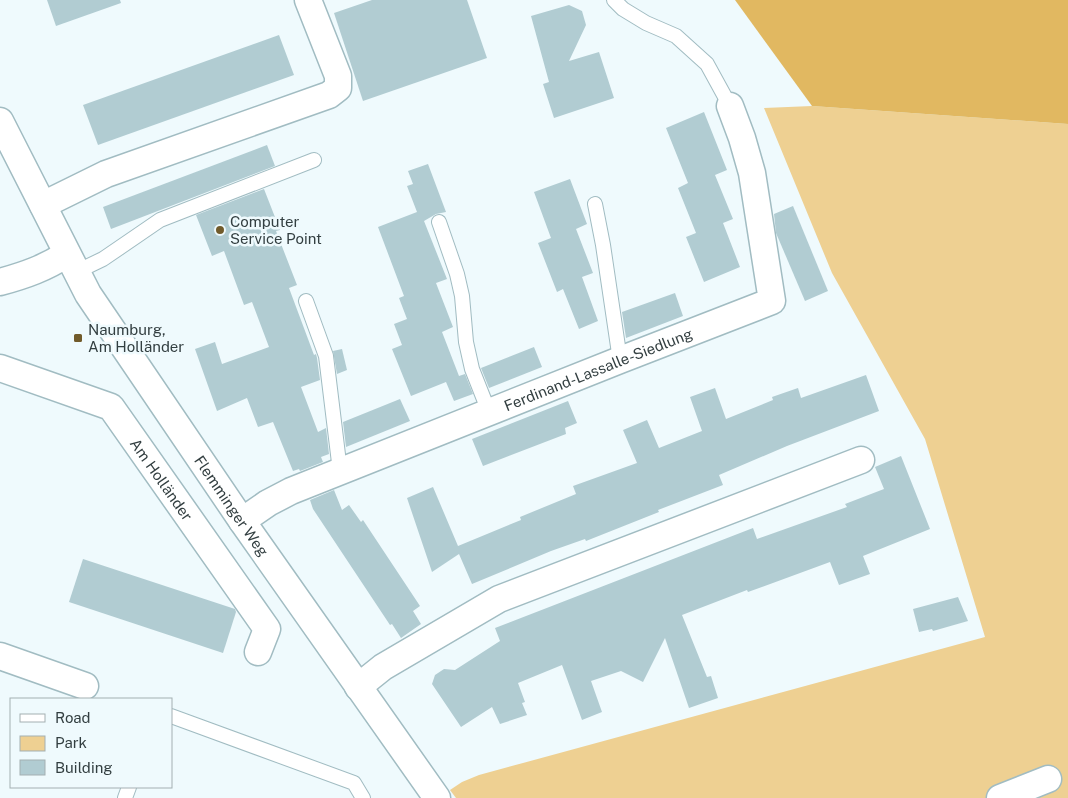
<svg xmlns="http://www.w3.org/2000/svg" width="1068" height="798" font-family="'Public Sans',sans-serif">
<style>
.green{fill:#eed092}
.forest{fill:#e1b861}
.building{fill:#b1ccd2}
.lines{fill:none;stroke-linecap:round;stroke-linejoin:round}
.lane-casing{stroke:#a1bcc2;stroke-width:16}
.street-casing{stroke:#a1bcc2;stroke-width:29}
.lane{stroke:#fff;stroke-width:14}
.street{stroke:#fff;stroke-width:26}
.poi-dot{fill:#715b2b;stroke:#effafd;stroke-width:2}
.labels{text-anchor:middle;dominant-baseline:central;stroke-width:5;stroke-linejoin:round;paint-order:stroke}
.poi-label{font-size:15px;fill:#333f41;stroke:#effafd;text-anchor:start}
.street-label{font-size:15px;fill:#333f41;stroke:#effafd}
</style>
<rect width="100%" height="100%" fill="#effafd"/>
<!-- green -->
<polygon class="green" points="812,106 1068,124 1068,798 456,798 450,790 462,782 479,775 985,637 925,439 832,273 764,108"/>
<!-- forest -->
<polygon class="forest" points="735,0 1068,0 1068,124 812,106"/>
<!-- building -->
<g class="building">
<polygon points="47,0 120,0 121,3 56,26"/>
<polygon points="372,0 467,0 487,58 363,101 334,13"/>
<polygon points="569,5 582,11 586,25 569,61 599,52 614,98 554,118 543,84 549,82 531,16"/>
<polygon points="279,35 294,75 98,145 83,105"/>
<polygon points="704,112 727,170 715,175 733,219 723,223 740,267 704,282 686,237 696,233 678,188 688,183 666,128"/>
<polygon points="267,145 275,166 111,229 103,207"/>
<polygon points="428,164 446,212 436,214 424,221 447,279 436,283 453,327 442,332 459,376 465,374 473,394 454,401 446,382 411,396 392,349 402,345 394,324 407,319 399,298 404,296 378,227 417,212 407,186 413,184 408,171"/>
<polygon points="570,179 587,224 576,229 593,273 582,277 598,321 579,329 563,289 557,292 538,243 551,238 534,192"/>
<polygon points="264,189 280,230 276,231 297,285 289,288 314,355 316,354 317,358 320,380 301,387 318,432 326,428 329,454 321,457 323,462 300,471 299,469 293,471 273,422 258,427 247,398 217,411 195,349 215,342 222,364 269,347 252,302 244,305 224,251 212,256 196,215"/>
<polygon points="793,206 828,291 805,301 776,233 774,214"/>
<polygon points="675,293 683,316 626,338 622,312"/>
<polygon points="534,347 542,367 489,388 481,368"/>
<polygon points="342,349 347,370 337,374 333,351"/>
<polygon points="866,375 879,411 787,446 719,475 723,485 658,510 659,512 586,541 585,539 551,551 472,584 459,554 432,572 407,498 433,487 458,546 521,520 520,517 576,494 573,486 637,463 623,430 647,420 659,448 702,431 690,397 715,388 726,419 773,400 772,397 798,388 801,398"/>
<polygon points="400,399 410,421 346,447 343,422"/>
<polygon points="568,401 577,423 565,428 566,434 483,466 472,439"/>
<polygon points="901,456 930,529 863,556 870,574 839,585 830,562 748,592 747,590 682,615 707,677 711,676 718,698 689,708 665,638 643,682 621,671 591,681 602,712 582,720 562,665 518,683 525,702 522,703 527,715 500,724 492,707 461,727 432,684 435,675 444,669 455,670 500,641 495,628 753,528 757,539 847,507 845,504 884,489 875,467"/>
<polygon points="334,490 342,510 349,505 361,522 363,520 420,606 413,611 421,624 401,638 392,624 390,625 313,509 310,500"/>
<polygon points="83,559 235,609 236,612 223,653 69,602"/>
<polygon points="958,597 968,621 933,631 932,629 919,632 913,609"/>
</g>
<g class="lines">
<!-- lane casing -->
<g class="lane-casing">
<g id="lane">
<polyline points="614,0 623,9 646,23 676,36 707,64 730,106"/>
<polyline points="595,204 603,245 620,360"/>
<polyline points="439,222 457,274 462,296 466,342 472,369 489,412"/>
<polyline points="76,272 103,259 160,220 314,160"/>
<polyline points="306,301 326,356 340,471"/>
<polyline points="171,716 354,783 363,798"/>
<polyline points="125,798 129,787"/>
</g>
</g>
<!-- street casing -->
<g class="street-casing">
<g id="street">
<path id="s1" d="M0 121 88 294 242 521 437 798"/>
<polyline points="43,205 106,174 329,95 338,88 338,76 308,0"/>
<path d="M0 282C26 275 45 268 67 254"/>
<path id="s2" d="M0 368 111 407 267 629 258 652"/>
<path id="s3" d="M242 521 268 503 291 491 620 360 772 301 752 173 742 138 730 106"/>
<polyline points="0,656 85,686"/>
<polyline points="358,687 383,667 499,599 861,460"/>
<polyline points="1000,798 1048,779"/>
</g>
</g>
<!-- lane -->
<use href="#lane" class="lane"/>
<!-- street -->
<use href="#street" class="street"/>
</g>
<!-- markers -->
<g class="poi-dot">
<circle cx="220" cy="230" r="5"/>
<rect x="73" y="333" width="10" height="10" rx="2.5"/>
</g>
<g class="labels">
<!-- poi labels -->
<g class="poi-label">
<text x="230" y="221">Computer<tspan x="230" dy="17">Service Point</tspan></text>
<text x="88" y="329">Naumburg,<tspan x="88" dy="17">Am Holländer</tspan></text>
</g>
<!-- street labels -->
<g class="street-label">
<text stroke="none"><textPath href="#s3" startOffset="388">Ferdinand-Lassalle-Siedlung</textPath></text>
<text stroke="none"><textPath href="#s2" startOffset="206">Am Holländer</textPath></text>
<text stroke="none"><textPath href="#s1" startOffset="450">Flemminger Weg</textPath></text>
</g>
</g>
<!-- legend -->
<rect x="10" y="698" width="162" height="90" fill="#effafd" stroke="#a4afb2"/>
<rect x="20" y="714" width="25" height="8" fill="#ffffff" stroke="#a4afb2"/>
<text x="55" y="723" font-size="15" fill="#333f41">Road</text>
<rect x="20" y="736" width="25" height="15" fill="#eed092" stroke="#a4afb2"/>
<text x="55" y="748" font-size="15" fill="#333f41">Park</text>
<rect x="20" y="760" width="25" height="15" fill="#b1ccd2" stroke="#a4afb2"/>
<text x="55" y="773" font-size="15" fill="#333f41">Building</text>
</svg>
